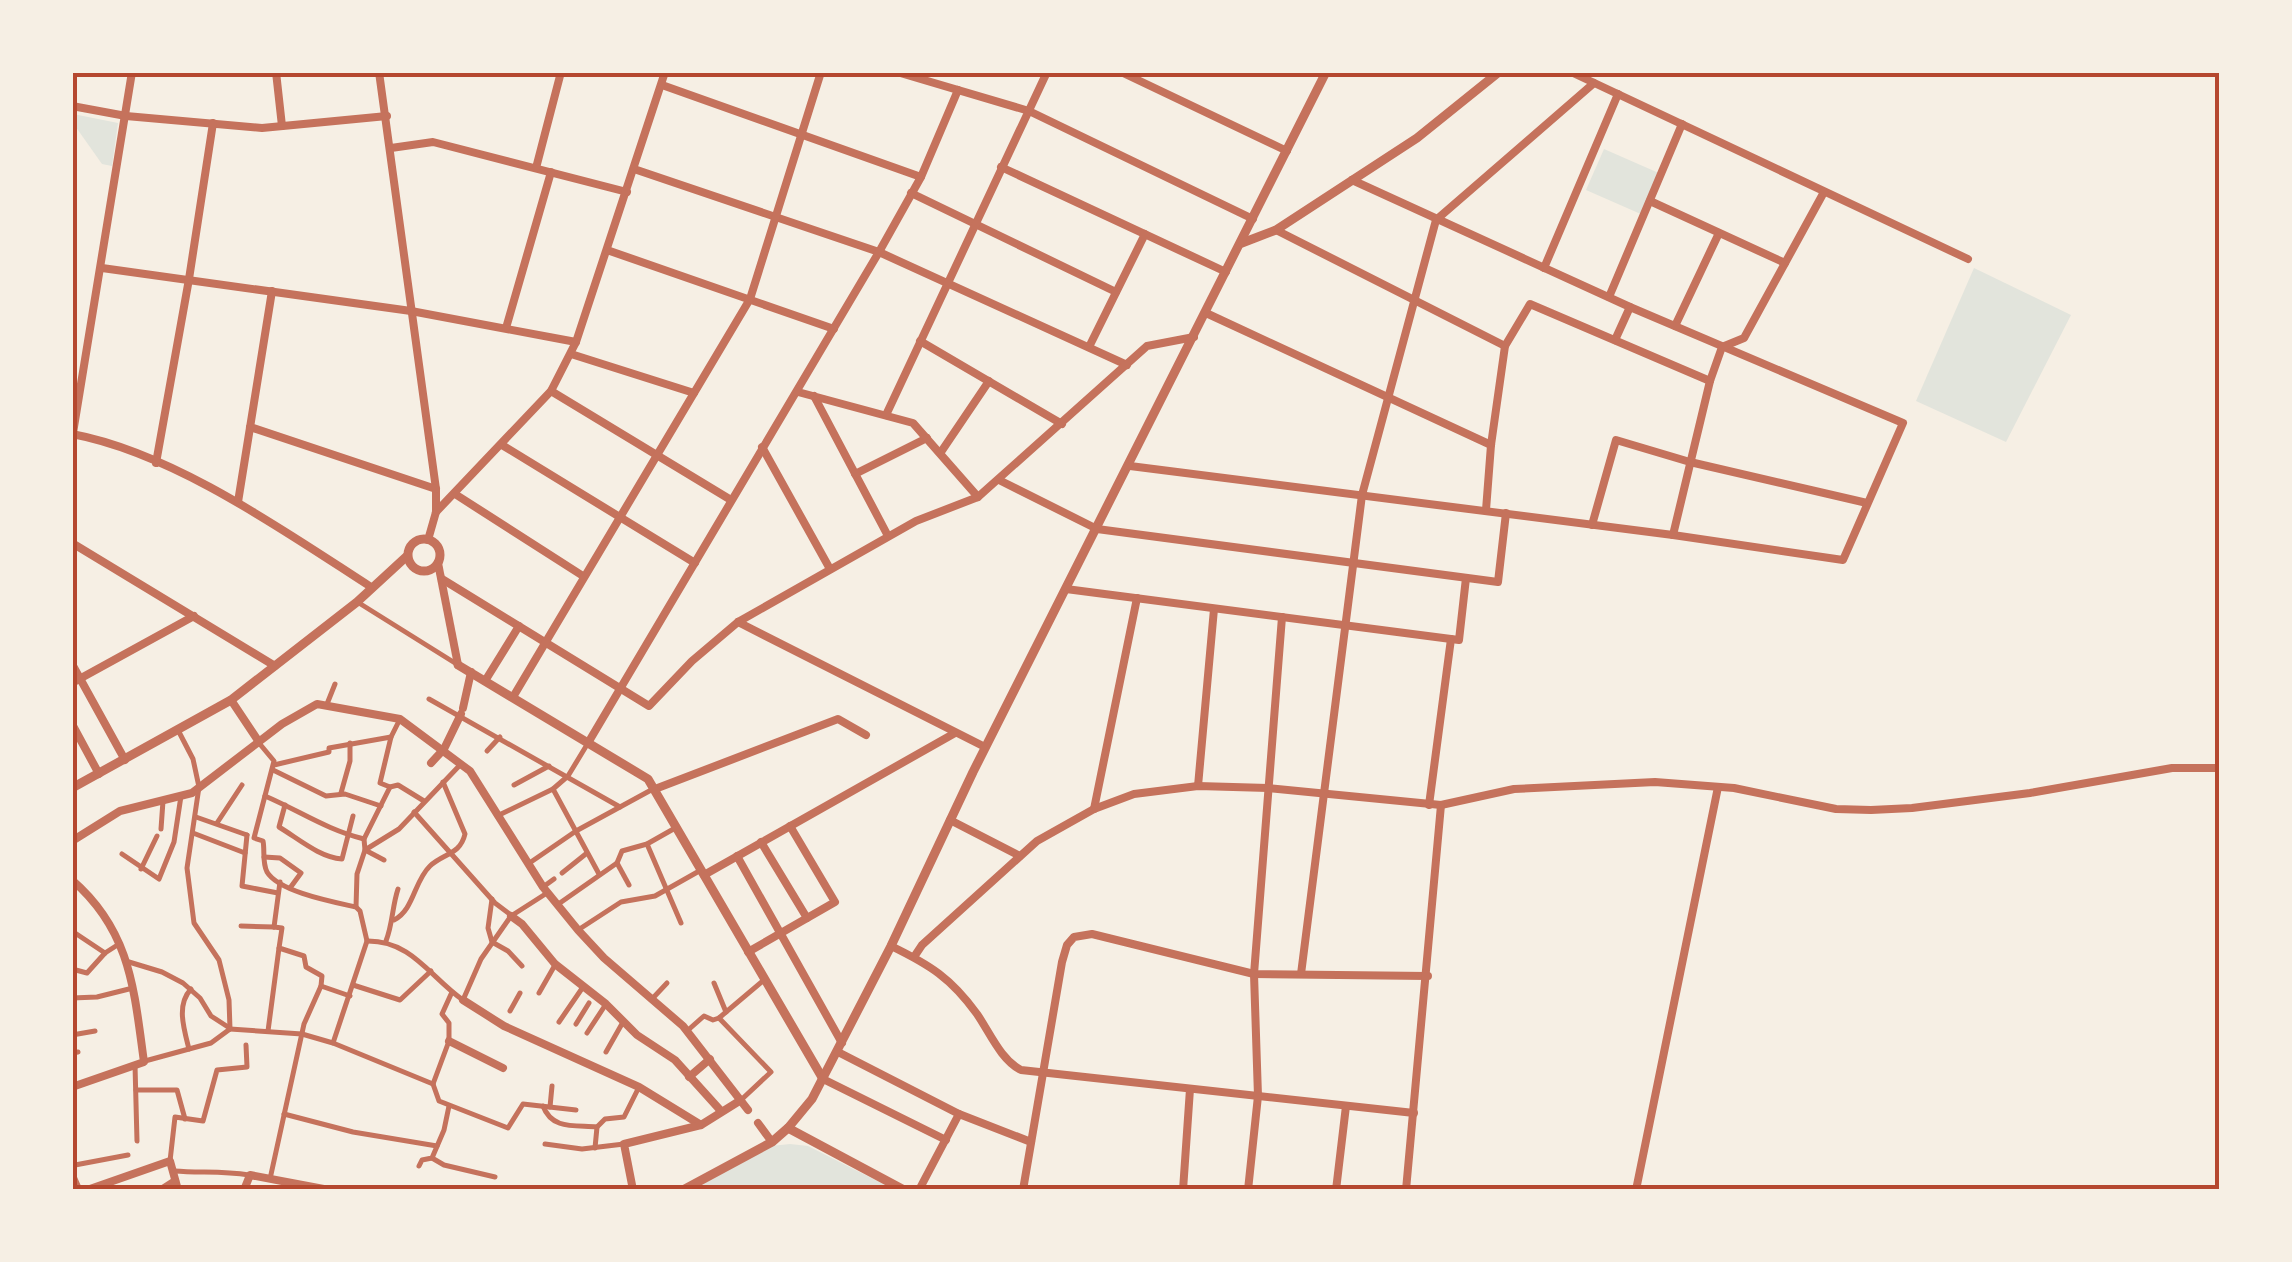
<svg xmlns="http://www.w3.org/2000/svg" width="2292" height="1262" font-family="'Source Serif 4',serif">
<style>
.green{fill:#e2e4dc}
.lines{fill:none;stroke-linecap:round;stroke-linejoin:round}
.pedestrian{stroke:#c5725c;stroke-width:5}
.minor{stroke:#c5725c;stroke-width:8}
.tertiary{stroke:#c5725c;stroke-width:9}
.neatline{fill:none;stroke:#b5482f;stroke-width:4}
</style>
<rect width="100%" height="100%" fill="#f6efe4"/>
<!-- green -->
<g class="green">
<polygon points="73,114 118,123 112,166 102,164 73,123"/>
<polygon points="1604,149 1661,174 1643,215 1586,190"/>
<polygon points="1974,268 2071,315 2006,442 1916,401"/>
<polygon points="790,1144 808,1146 893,1189 690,1190 771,1146"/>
</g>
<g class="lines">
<!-- pedestrian -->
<g class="pedestrian">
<polyline points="359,603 455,663"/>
<polyline points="429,699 620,807"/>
<polyline points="327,704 335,684"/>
<polyline points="179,732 193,759 199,787 187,868 194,923 219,960 229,1000 230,1029"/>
<path d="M259 743 274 761 254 838 263 841C265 851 262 862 267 872 279 892 334 902 356 907L360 911 367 941"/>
<polyline points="487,751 500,737"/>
<polyline points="274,765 329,752 329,748 391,737"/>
<polyline points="273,770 326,796 345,794 381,806"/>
<polyline points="514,785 549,766"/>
<polyline points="390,787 398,785 424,801"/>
<polyline points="553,789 599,874"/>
<polyline points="341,793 350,761 350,743"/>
<path d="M265 796C300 811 327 830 364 839"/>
<path d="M285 805 279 827C299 839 319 857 342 859L353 816"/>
<polyline points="414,812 495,903 511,915"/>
<polyline points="497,816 553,789 568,776 588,743"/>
<polyline points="196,817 247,835"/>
<polyline points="217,823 242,785"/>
<polyline points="161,829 163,801"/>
<polyline points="193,833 245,853"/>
<polyline points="247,835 242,886 278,893"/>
<polyline points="647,844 681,923"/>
<polyline points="122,854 159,879 174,842 181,796"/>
<polyline points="264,857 280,858 301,873 290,888"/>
<polyline points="384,860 365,850 364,839 390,787 380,783 391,737 400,719"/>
<polyline points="617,863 629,885"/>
<polyline points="528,864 576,831 653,789"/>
<polyline points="141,869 157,836"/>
<polyline points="562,873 587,853"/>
<polyline points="543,887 554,879"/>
<polyline points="492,899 488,928 492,942 508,951 522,966"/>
<polyline points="557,905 617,863 622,851 647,844 677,827"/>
<polyline points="356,907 357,874 365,850 399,829 460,765"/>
<path d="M394 920C414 910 414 881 430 866 444 853 460 855 465 834L443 782"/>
<polyline points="241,926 274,927"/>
<polyline points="274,927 280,882"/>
<polyline points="578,930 621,902 655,896 701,870"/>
<polyline points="72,931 105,953"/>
<path d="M368 941C412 941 430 977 463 1000L481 959 511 916 547 893"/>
<path d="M386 941C393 923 392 907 398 889"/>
<polyline points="129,962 162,972 183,983 200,998 211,1016 228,1027"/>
<polyline points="72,969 87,973 105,953 119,944"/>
<polyline points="714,983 726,1012"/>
<polyline points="353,985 400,1000 431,971"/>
<polyline points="321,986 350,996"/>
<polyline points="539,993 555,965"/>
<polyline points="72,998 97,997 133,988"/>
<polyline points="652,999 667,983"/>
<polyline points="510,1011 520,993"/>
<polyline points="719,1018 771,1072 741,1100"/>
<polyline points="559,1022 583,987"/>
<polyline points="576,1024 589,1003"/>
<polyline points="230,1029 302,1034 333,1043 433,1084"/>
<polyline points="268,1031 279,948"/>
<polyline points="687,1031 704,1016 713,1020 719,1018 764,980"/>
<polyline points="587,1033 606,1004"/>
<polyline points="72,1035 95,1031"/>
<polyline points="333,1043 367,941"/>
<path d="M189 1049C184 1029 176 1005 191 989"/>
<polyline points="606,1052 623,1022"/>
<polyline points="72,1053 78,1052"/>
<polyline points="145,1061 211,1043 230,1029"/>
<polyline points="135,1065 137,1141"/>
<polyline points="433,1084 439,1101 508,1128 523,1104 576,1110"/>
<polyline points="433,1084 449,1041 449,1023 442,1014 452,992"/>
<polyline points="136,1090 177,1090 185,1119"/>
<path d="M543 1106C552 1130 575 1125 597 1127L595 1148"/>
<polyline points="550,1107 552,1086"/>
<polyline points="284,1114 353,1132 437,1146"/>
<polyline points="597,1127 605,1119 624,1117 639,1087"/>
<polyline points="545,1144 582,1149 624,1144"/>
<polyline points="432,1158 444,1165 495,1177"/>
<polyline points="170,1161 175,1117 203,1121 217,1070 247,1067 246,1045"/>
<polyline points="419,1166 422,1160 432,1158 444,1130 449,1106"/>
<path d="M174 1171C201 1173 222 1171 249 1175"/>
<polyline points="270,1179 304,1024 321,986 322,976 306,967 304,956 279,948 282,928 274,927"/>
<polyline points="80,1190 73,1174 75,1165 128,1155"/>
</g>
<!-- minor -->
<g class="minor">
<polyline points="276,72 282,126"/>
<polyline points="379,72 436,489 436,512 428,540"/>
<polyline points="897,72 1029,111 1253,219"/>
<polyline points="1121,72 1287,151"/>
<polyline points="1571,72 1968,259"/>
<polyline points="662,85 921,177"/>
<polyline points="72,106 126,116 262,128 387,116"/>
<polyline points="391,148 433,142 627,192"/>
<polyline points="1001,167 1226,272"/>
<polyline points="536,168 561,72"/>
<polyline points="634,169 879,252 1127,365"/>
<polyline points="911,193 1116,292"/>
<polyline points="1650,201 1785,263"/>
<polyline points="1276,230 1505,346"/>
<polyline points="607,250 834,329"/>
<polyline points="102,268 411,311 576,342"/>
<polyline points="1544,268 1618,94"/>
<polyline points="1609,297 1682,124"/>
<polyline points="1206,313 1491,445"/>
<polyline points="1675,326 1719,233"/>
<polyline points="506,328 551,172"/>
<polyline points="1615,340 1630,307"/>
<polyline points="920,341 1062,424"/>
<polyline points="1089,347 1145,234"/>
<polyline points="571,354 694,393"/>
<polyline points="551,391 731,500"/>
<polyline points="798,392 913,423 978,497"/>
<polyline points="814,396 888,536"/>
<polyline points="886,415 1047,72"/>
<polyline points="250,427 436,489"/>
<path d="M72 434C174 453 284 531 371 587"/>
<polyline points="72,439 132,72"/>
<polyline points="502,445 695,563"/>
<polyline points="762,447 830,569"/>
<polyline points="941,452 989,381"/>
<polyline points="156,463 189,279 213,123"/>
<polyline points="1130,466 1673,535 1843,560 1903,423 1630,307 1352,180"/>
<polyline points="855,474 927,438"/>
<polyline points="999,480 1097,529 1498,582 1506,513"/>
<polyline points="455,494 583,576"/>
<polyline points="238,502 272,291"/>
<polyline points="1486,510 1491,445 1505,346 1530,304 1710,381"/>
<polyline points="436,512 551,391 576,342 665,72"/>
<polyline points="1592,525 1616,440 1690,462 1867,503"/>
<polyline points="1673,535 1710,381 1722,347 1744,338 1824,192"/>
<polyline points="72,543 275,666"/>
<polyline points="438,563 458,665"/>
<polyline points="442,579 649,706 692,661 738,622 916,521 978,497 1147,346 1194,337"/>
<polyline points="1066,589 1451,639"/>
<polyline points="738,622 985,747"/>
<polyline points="72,664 125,760"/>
<polyline points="485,681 519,626"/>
<polyline points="72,683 194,616"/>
<polyline points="513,697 750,299 821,72"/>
<polyline points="231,700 259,742"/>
<polyline points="463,708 471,672"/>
<polyline points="72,724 99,774"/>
<polyline points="588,743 879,252 921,177 958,90"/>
<polyline points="431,763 444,749 461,714"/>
<polyline points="1198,786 1214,609"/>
<polyline points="655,789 838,719 866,735"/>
<polyline points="1429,805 1451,639 1459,640 1466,578"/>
<polyline points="1094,809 1137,598"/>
<polyline points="950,820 1020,856"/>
<polyline points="72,841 120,811 192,793 282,724 317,704 400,719 470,771 543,887 578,930 604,958 683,1026 748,1110"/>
<polyline points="761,842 807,918"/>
<polyline points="737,856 842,1043"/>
<polyline points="704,875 955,733"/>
<path d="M72 880C131 931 134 990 144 1062L72 1087"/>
<polyline points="511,916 522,924 555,964 606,1004 637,1035 675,1060 721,1111"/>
<path d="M891 946C930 965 951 978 977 1014 990 1033 1001 1060 1021 1070L1414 1113"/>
<polyline points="748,952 835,902 790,826"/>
<polyline points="914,957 922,945 1037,841 1094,809 1134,794 1198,786 1268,788 1441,805 1514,789 1655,782 1734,788 1836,809 1871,810 1912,808 2030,793 2172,768 2220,768"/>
<polyline points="1301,974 1362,495 1436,220 1594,83"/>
<polyline points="463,1000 504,1026 639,1087 701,1125"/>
<polyline points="449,1041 503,1068"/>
<polyline points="838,1052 959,1114 1031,1142"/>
<polyline points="689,1077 710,1059"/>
<polyline points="823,1079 946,1140"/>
<polyline points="758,1123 772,1142"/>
<polyline points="87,1190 170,1161 178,1190"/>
<polyline points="161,1190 175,1181"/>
<polyline points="244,1190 250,1175 329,1190"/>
<polyline points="587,1190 587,1189"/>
<polyline points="633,1190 624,1144 701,1125 741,1100"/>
<polyline points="919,1190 959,1114"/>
<polyline points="1023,1190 1062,962 1067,945 1074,937 1092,934 1254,974 1428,976"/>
<polyline points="1183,1190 1190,1089"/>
<polyline points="1248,1190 1258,1096 1254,974 1282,617"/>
<polyline points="1336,1190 1346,1106"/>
<polyline points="1406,1190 1441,805"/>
<polyline points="1636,1190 1718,787"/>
</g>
<!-- tertiary -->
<g class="tertiary">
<polyline points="1242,243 1276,230 1417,138 1499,72"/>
<circle cx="424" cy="555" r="16"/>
<polyline points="458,665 648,779 823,1079"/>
<polyline points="72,788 231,700 357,602 407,556"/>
<polyline points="788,1128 904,1190"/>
<polyline points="683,1190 772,1142 788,1128 812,1099 891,946 973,772 1326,72"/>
</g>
</g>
<!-- border -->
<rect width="2292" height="1262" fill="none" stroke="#f6efe4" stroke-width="150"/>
<rect x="75" y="75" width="2142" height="1112" class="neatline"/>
</svg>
